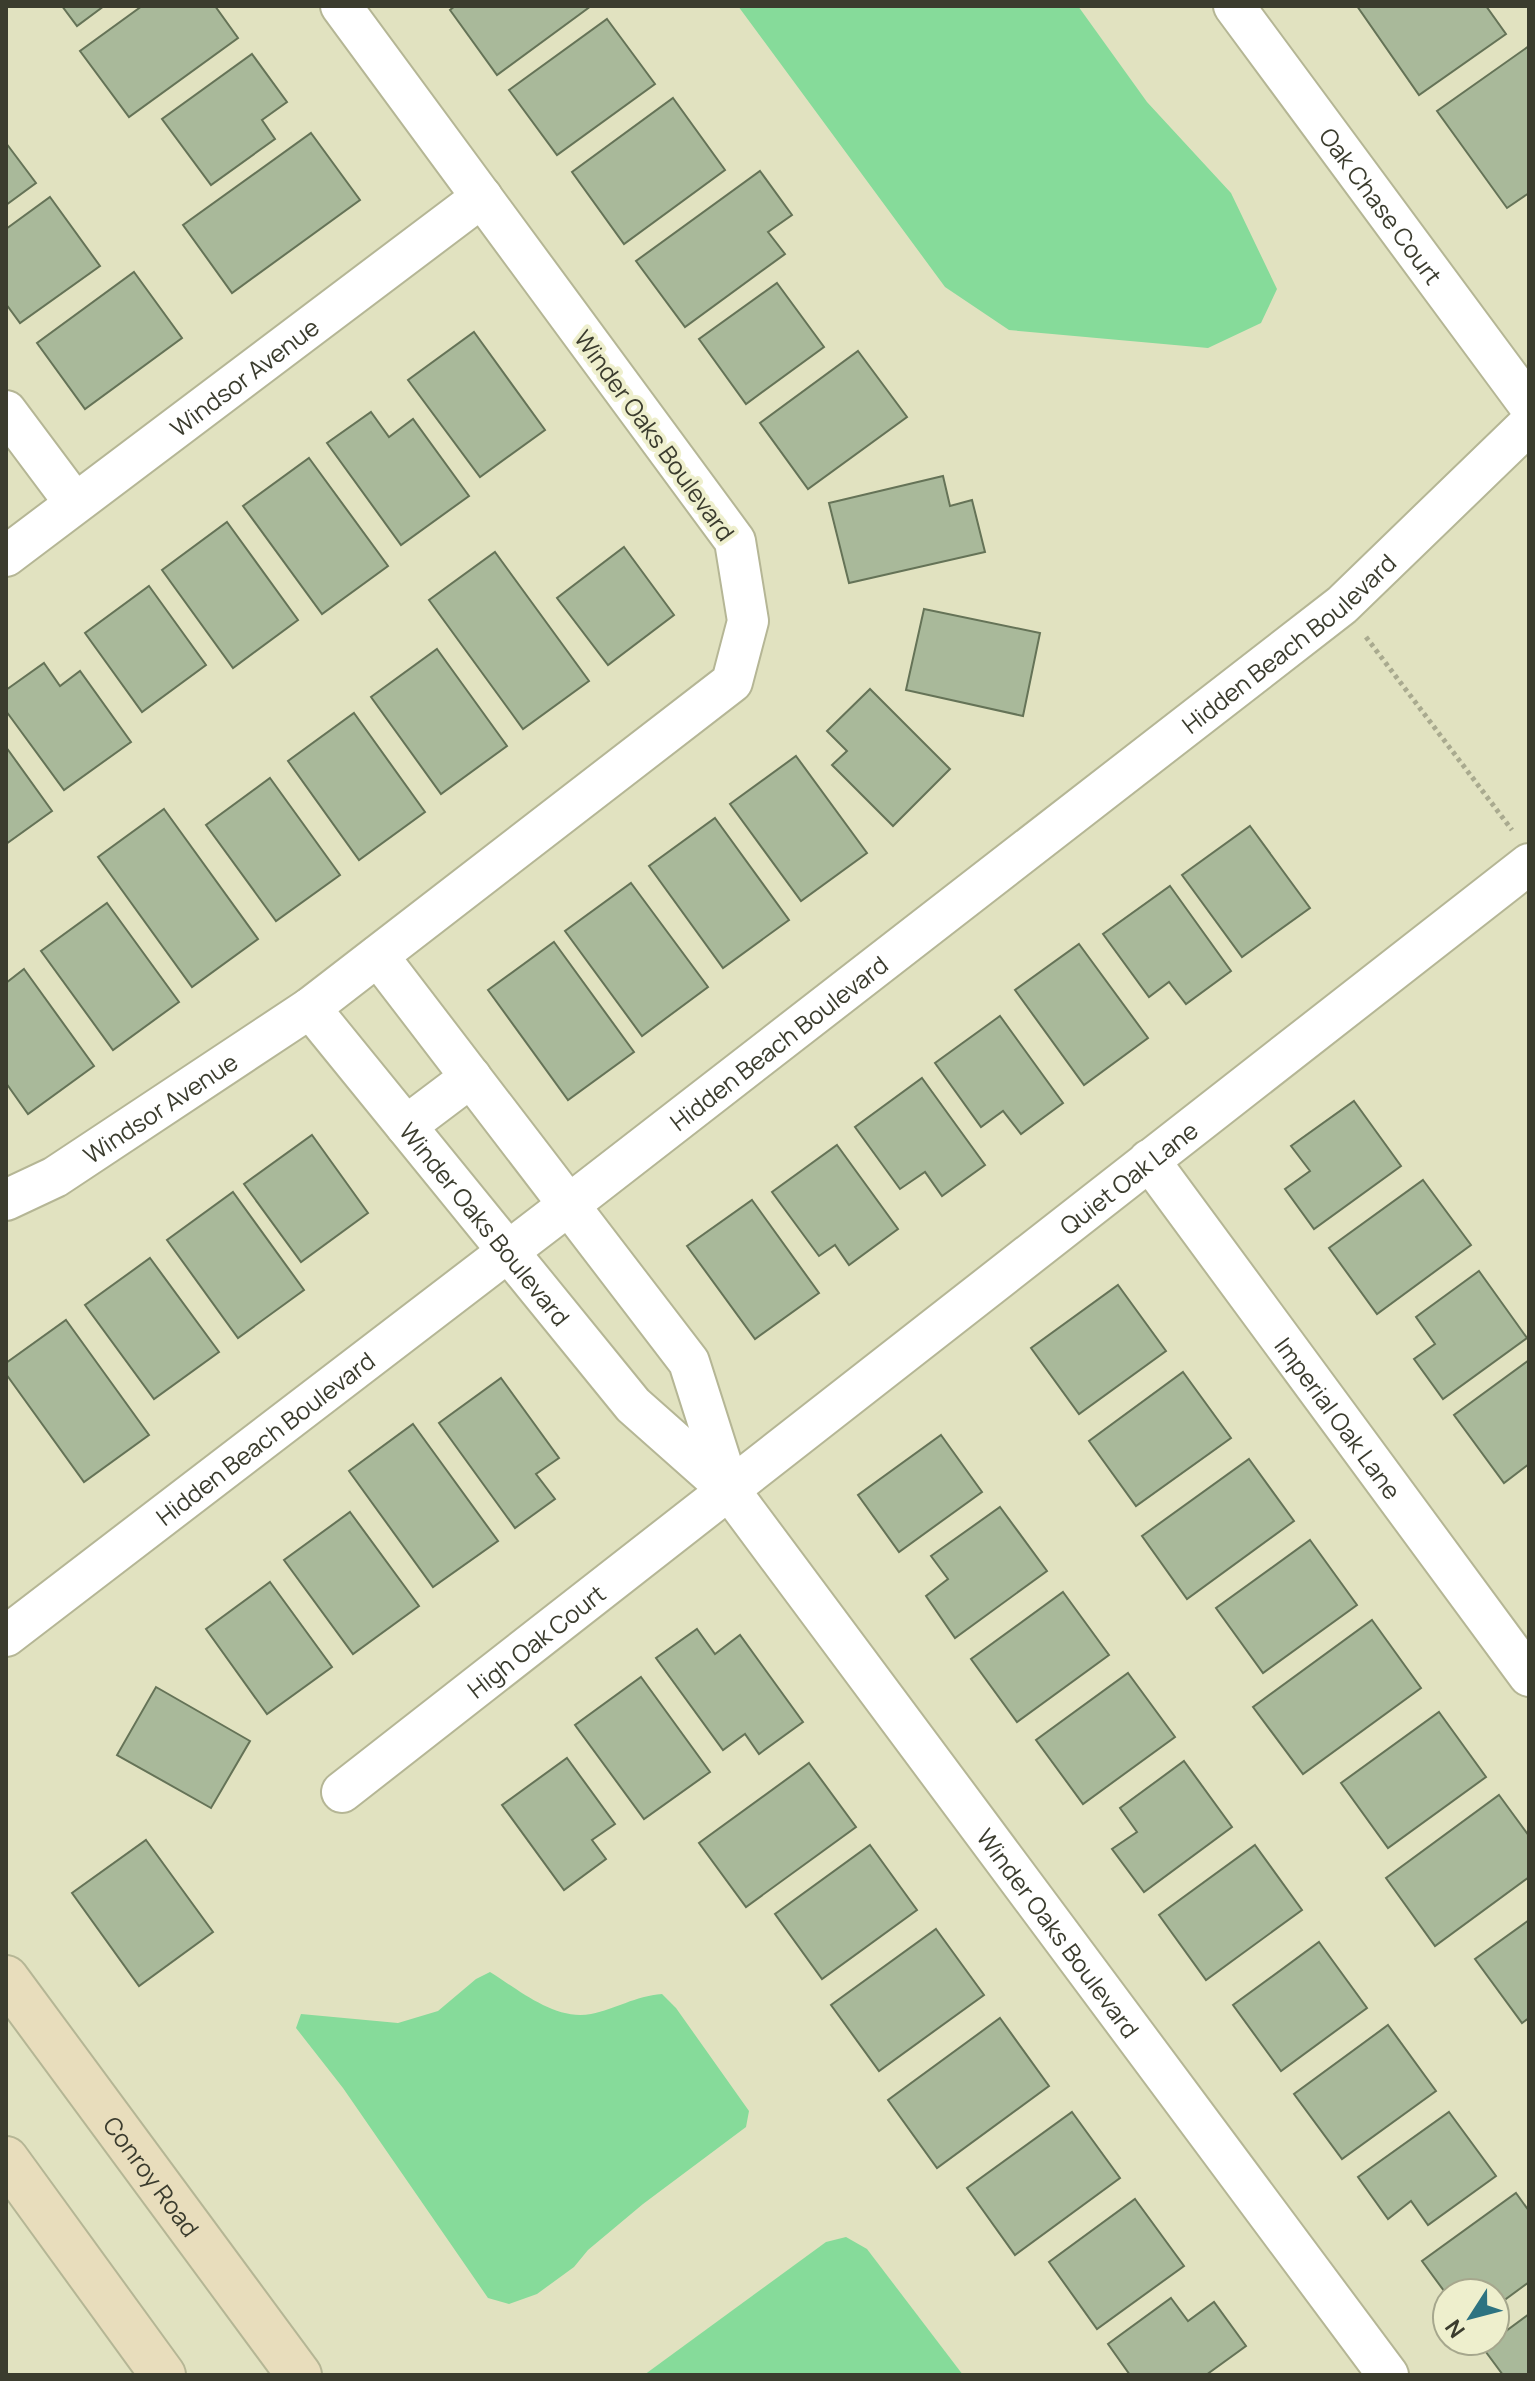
<svg xmlns="http://www.w3.org/2000/svg" width="1535" height="2381" font-family="Manrope,sans-serif">
<style>
.water{fill:#86db9a}
.building{fill:#a9b99a;stroke:#657357;stroke-width:2}
.lines{fill:none;stroke-linecap:round;stroke-linejoin:round}
.minor-casing{stroke:#b5b695;stroke-width:44}
.secondary-casing{stroke:#b5b695;stroke-width:48}
.path{stroke:#a9aa8f;stroke-width:5;stroke-dasharray:4 4;stroke-linecap:butt}
.minor{stroke:#fff;stroke-width:40}
.secondary{stroke:#e8ddbc;stroke-width:44}
.labels{text-anchor:middle;dominant-baseline:central;stroke-width:8;stroke-linejoin:round;paint-order:stroke}
.street-label{font-size:24px;fill:#3b3c2e;stroke:#eeefcd}
</style>
<rect width="100%" height="100%" fill="#e1e2c0"/>
<!-- water -->
<g class="water">
<polygon points="738,6 1078,6 1147,102 1231,193 1277,289 1261,323 1208,348 1009,330 945,287"/>
<path d="M490 1972C519 1990 555 2021 591 2014 616 2009 635 1996 662 1994L676 2008 749 2111 746 2127 643 2204 588 2250 574 2267 537 2294 509 2304 488 2298 343 2088 296 2028 301 2014 398 2023 438 2011 476 1979Z"/>
<polygon points="846,2237 867,2249 963,2375 644,2375 826,2242"/>
</g>
<!-- building -->
<g class="building">
<polygon points="62,6 104,6 77,26"/>
<polygon points="142,6 215,6 238,38 129,117 80,51"/>
<polygon points="455,6 591,6 497,75 450,10"/>
<polygon points="1357,6 1486,6 1506,34 1419,95"/>
<polygon points="607,19 655,84 557,155 509,90"/>
<polygon points="1529,46 1529,193 1507,208 1437,111"/>
<polygon points="252,54 287,102 262,120 275,139 211,185 162,119"/>
<polygon points="673,98 725,170 624,244 572,172"/>
<polygon points="311,133 360,200 232,293 183,225"/>
<polygon points="6,143 36,183 6,205"/>
<polygon points="760,171 792,215 768,232 785,254 685,327 636,261"/>
<polygon points="50,197 100,266 20,323 6,304 6,229"/>
<polygon points="134,272 182,338 85,409 37,343"/>
<polygon points="777,283 824,347 746,404 699,339"/>
<polygon points="474,332 545,430 480,477 408,380"/>
<polygon points="858,351 907,417 808,489 760,423"/>
<polygon points="371,412 389,437 413,419 469,496 401,545 327,443"/>
<polygon points="309,458 388,566 322,614 243,506"/>
<polygon points="943,476 950,506 972,500 985,552 849,583 829,503"/>
<polygon points="227,522 298,620 233,668 162,570"/>
<polygon points="624,547 674,615 608,665 557,598"/>
<polygon points="495,552 589,681 523,729 429,600"/>
<polygon points="149,586 206,665 142,712 85,633"/>
<polygon points="924,609 1040,633 1023,716 906,690"/>
<polygon points="437,649 507,746 441,794 371,697"/>
<polygon points="44,663 60,686 80,671 131,742 64,790 6,711 6,690"/>
<polygon points="870,689 950,769 893,826 832,765 847,751 827,731"/>
<polygon points="354,713 425,812 359,860 288,761"/>
<polygon points="6,747 52,811 6,844"/>
<polygon points="796,756 867,853 801,901 730,804"/>
<polygon points="270,778 340,875 276,921 206,825"/>
<polygon points="164,809 258,939 192,987 98,857"/>
<polygon points="715,818 789,920 723,968 649,866"/>
<polygon points="1250,826 1310,908 1242,957 1182,875"/>
<polygon points="631,883 708,987 642,1036 565,931"/>
<polygon points="1170,886 1231,971 1186,1004 1169,982 1149,997 1103,934"/>
<polygon points="107,903 179,1002 113,1050 41,951"/>
<polygon points="554,942 634,1052 568,1100 488,990"/>
<polygon points="1079,944 1148,1038 1084,1085 1015,990"/>
<polygon points="24,969 94,1066 28,1114 6,1083 6,983"/>
<polygon points="1000,1016 1063,1103 1021,1134 1003,1111 981,1127 935,1063"/>
<polygon points="922,1078 985,1165 942,1196 925,1172 900,1189 855,1127"/>
<polygon points="1354,1101 1401,1166 1314,1229 1285,1189 1310,1171 1291,1146"/>
<polygon points="312,1135 368,1213 301,1262 244,1184"/>
<polygon points="837,1145 898,1229 849,1265 835,1245 819,1256 772,1192"/>
<polygon points="1423,1180 1471,1245 1377,1314 1329,1248"/>
<polygon points="233,1192 304,1290 238,1338 167,1240"/>
<polygon points="752,1200 819,1293 755,1339 687,1246"/>
<polygon points="150,1258 219,1352 154,1399 85,1305"/>
<polygon points="1479,1271 1527,1338 1443,1399 1414,1359 1435,1344 1416,1317"/>
<polygon points="1118,1285 1166,1351 1079,1414 1031,1348"/>
<polygon points="66,1320 149,1435 84,1482 6,1374 6,1363"/>
<polygon points="1529,1360 1529,1464 1504,1483 1454,1415"/>
<polygon points="1183,1372 1231,1438 1136,1506 1089,1441"/>
<polygon points="501,1378 559,1458 536,1474 555,1499 515,1528 439,1423"/>
<polygon points="413,1424 498,1541 433,1587 349,1471"/>
<polygon points="941,1435 982,1492 899,1552 858,1495"/>
<polygon points="1249,1459 1294,1521 1187,1599 1142,1536"/>
<polygon points="1000,1507 1047,1571 955,1638 926,1596 948,1579 931,1556"/>
<polygon points="350,1512 419,1606 353,1654 284,1560"/>
<polygon points="1310,1540 1357,1605 1263,1673 1216,1608"/>
<polygon points="270,1582 332,1667 267,1714 206,1629"/>
<polygon points="1063,1592 1109,1655 1017,1722 971,1659"/>
<polygon points="1372,1620 1421,1688 1303,1774 1253,1707"/>
<polygon points="697,1629 715,1654 740,1635 803,1722 759,1754 745,1734 723,1750 656,1658"/>
<polygon points="1128,1673 1175,1737 1083,1804 1036,1740"/>
<polygon points="641,1677 710,1772 644,1819 575,1725"/>
<polygon points="156,1687 250,1741 211,1808 117,1755"/>
<polygon points="1439,1712 1486,1777 1388,1848 1341,1783"/>
<polygon points="567,1758 615,1824 592,1840 606,1859 564,1890 502,1805"/>
<polygon points="1184,1761 1232,1827 1144,1892 1112,1849 1137,1832 1120,1808"/>
<polygon points="809,1763 856,1827 746,1907 699,1843"/>
<polygon points="1499,1795 1529,1836 1529,1877 1435,1946 1386,1878"/>
<polygon points="146,1840 213,1932 139,1986 72,1893"/>
<polygon points="870,1845 917,1910 822,1979 775,1914"/>
<polygon points="1255,1845 1302,1910 1206,1980 1159,1915"/>
<polygon points="1529,1920 1529,2018 1522,2023 1475,1959"/>
<polygon points="936,1929 984,1995 879,2071 831,2005"/>
<polygon points="1319,1942 1367,2008 1281,2071 1233,2005"/>
<polygon points="1000,2018 1049,2086 937,2168 888,2100"/>
<polygon points="1388,2025 1436,2091 1342,2159 1294,2094"/>
<polygon points="1072,2112 1120,2178 1015,2255 967,2188"/>
<polygon points="1449,2112 1496,2176 1428,2225 1411,2201 1388,2219 1358,2177"/>
<polygon points="1516,2193 1529,2211 1529,2282 1495,2307 1495,2293 1447,2293 1447,2295 1422,2261"/>
<polygon points="1135,2199 1184,2266 1097,2329 1049,2262"/>
<polygon points="1171,2298 1188,2321 1214,2302 1246,2346 1206,2375 1130,2375 1108,2344"/>
<polygon points="1529,2314 1529,2375 1503,2375 1483,2348"/>
</g>
<g class="lines">
<!-- minor casing -->
<g class="minor-casing">
<g id="minor">
<path id="s1" d="M1234 6 1529 405"/>
<polyline points="6,411 74,502"/>
<path id="s2" d="M6 556 482 197"/>
<polyline points="378,956 689,1362 730,1491"/>
<path id="s3" d="M310 1008 633 1405 730 1491 1388 2375"/>
<polyline points="406,1126 471,1077"/>
<path id="s4" d="M1149 1160 1529 1676"/>
<path id="s5" d="M6 1200 55 1177 310 1008 732 682 748 621 735 541 341 6"/>
<path id="s6" d="M6 1636 570 1204 1342 605 1529 424"/>
<path id="s7" d="M342 1792 1529 864"/>
</g>
</g>
<!-- secondary casing -->
<g class="secondary-casing">
<g id="secondary">
<path id="s8" d="M6 1978 299 2375"/>
<polyline points="6,2159 163,2375"/>
</g>
</g>
<!-- path -->
<polyline class="path" points="1366,637 1512,830"/>
<!-- minor -->
<use href="#minor" class="minor"/>
<!-- secondary -->
<use href="#secondary" class="secondary"/>
</g>
<g class="labels">
<!-- street labels -->
<g class="street-label">
<text stroke="none"><textPath href="#s1" startOffset="248">Oak Chase Court</textPath></text>
<text stroke="none"><textPath href="#s2" startOffset="298">Windsor Avenue</textPath></text>
<text transform="translate(655 435) rotate(54)">Winder Oaks Boulevard</text>
<text stroke="none"><textPath href="#s6" startOffset="1622">Hidden Beach Boulevard</textPath></text>
<text stroke="none"><textPath href="#s6" startOffset="974">Hidden Beach Boulevard</textPath></text>
<text stroke="none"><textPath href="#s5" startOffset="180">Windsor Avenue</textPath></text>
<text stroke="none"><textPath href="#s7" startOffset="998">Quiet Oak Lane</textPath></text>
<text stroke="none"><textPath href="#s3" startOffset="278">Winder Oaks Boulevard</textPath></text>
<text stroke="none"><textPath href="#s4" startOffset="320">Imperial Oak Lane</textPath></text>
<text stroke="none"><textPath href="#s6" startOffset="326">Hidden Beach Boulevard</textPath></text>
<text stroke="none"><textPath href="#s7" startOffset="246">High Oak Court</textPath></text>
<text stroke="none"><textPath href="#s3" startOffset="1192">Winder Oaks Boulevard</textPath></text>
<text stroke="none"><textPath href="#s8" startOffset="246">Conroy Road</textPath></text>
</g>
</g>
<!-- border -->
<rect width="1535" height="2381" fill="none" stroke="#3b3c2e" stroke-width="16"/>
<!-- north arrow -->
<g transform="translate(1471 2317) rotate(234)"><circle r="38" fill="#eeefcd" stroke="#a6a78d" stroke-width="2"/>
<path d="M0-6L14 30L0 20L-14 30Z" fill="#2d7381"/>
<text y="-12" font-size="22" font-weight="bold" text-anchor="middle" fill="#3b3c2e">N</text>
</g>
</svg>
